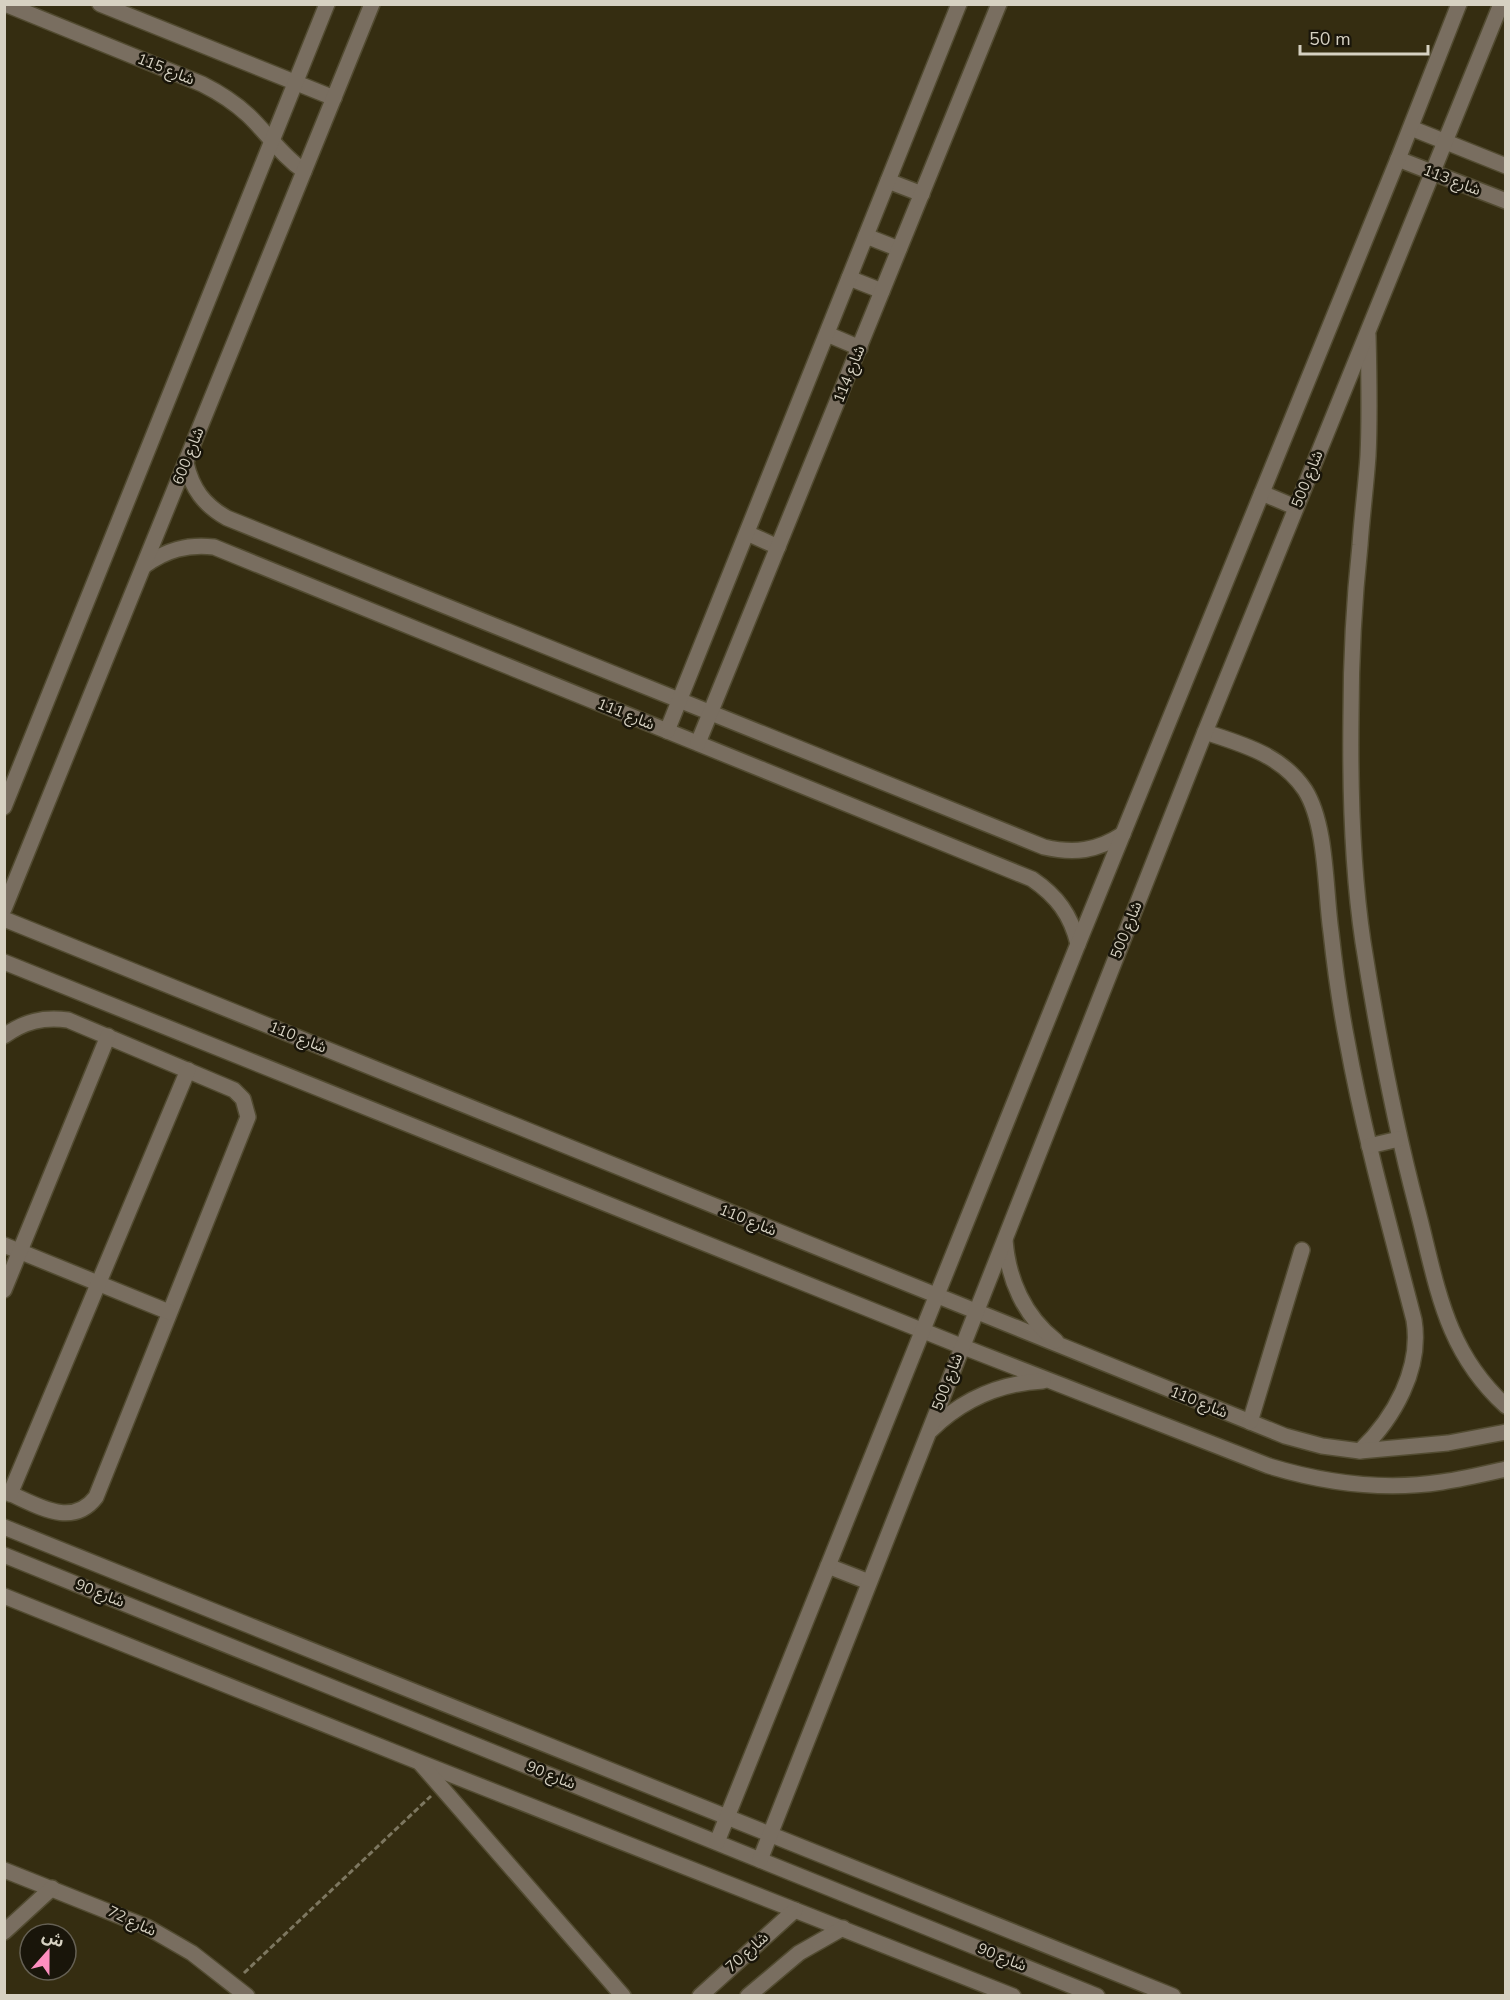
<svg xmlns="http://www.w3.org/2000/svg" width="1510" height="2000" font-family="'Nunito Sans','Noto Sans Arabic',sans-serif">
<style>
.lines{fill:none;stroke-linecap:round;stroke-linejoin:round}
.minor-casing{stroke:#524b31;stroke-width:18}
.path{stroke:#7d7760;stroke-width:3;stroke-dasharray:6 3;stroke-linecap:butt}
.minor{stroke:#796e60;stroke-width:15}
.labels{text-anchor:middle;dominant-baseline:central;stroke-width:5;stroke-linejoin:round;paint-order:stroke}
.street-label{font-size:15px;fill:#d6d1c2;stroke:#19150a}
</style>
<rect width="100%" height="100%" fill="#352d11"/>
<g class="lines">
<!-- minor casing -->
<g class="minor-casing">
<g id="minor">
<path d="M5 4 202 84C218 92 234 102 248 115 268 134 281 155 304 171"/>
<polyline points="100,4 334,98"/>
<polyline points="1411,128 1506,166"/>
<polyline points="1398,159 1506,201"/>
<polyline points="888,181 922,194"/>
<polyline points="866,236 899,249"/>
<polyline points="849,278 882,291"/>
<polyline points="827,334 860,348"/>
<path d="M1368 335C1369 375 1370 416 1368 456 1366 486 1362 515 1360 545 1354 601 1351 659 1351 716 1350 791 1352 868 1363 942 1377 1031 1394 1121 1417 1208 1437 1284 1444 1350 1506 1406"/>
<path d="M186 463C192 489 204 505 227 518L1044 847C1074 854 1097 851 1123 834"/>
<polyline points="1262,493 1295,507"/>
<polyline points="747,533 778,547"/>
<path d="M144 566C166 550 187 544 214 547L1032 879C1057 896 1071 915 1078 944"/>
<polyline points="667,731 959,4"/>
<path d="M1205 732C1242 744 1282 755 1305 790 1327 825 1325 890 1331 932 1335 969 1340 1005 1347 1041 1364 1135 1390 1227 1414 1320 1422 1369 1394 1418 1360 1451"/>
<polyline points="698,743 999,4"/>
<polyline points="4,807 327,4"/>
<polyline points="4,909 372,4"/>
<polyline points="4,919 1285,1436 1322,1446 1360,1451 1448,1443 1506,1432"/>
<path d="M4 962 961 1346 1269 1466C1325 1483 1383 1491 1442 1482 1463 1479 1484 1474 1506 1469"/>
<path d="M4 1036C25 1021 43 1017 68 1020L234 1090 243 1099 248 1117 96 1497C71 1530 34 1503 4 1491"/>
<polyline points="1369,1146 1399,1139"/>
<path d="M1005 1240C1008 1279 1024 1316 1056 1341"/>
<polyline points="4,1245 169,1312"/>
<polyline points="4,1290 108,1036"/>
<polyline points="1250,1422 1302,1250"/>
<path d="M931 1430C963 1399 999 1383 1043 1381"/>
<polyline points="10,1494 188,1070"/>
<polyline points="4,1527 1173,1996"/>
<polyline points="4,1555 1097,1996"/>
<polyline points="828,1566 869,1582"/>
<polyline points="4,1596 419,1762 1013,1996"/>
<polyline points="421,1764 623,1996"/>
<polyline points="717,1842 1078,944 1398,159 1459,4"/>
<polyline points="760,1860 1205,732 1501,4"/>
<polyline points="4,1870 147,1927 192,1953 247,1996"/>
<polyline points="4,1932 52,1888"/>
<polyline points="700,1996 795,1910"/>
<polyline points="748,1996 799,1953 843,1928"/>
</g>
</g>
<!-- path -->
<polyline class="path" points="244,1973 431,1796"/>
<!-- minor -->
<use href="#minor" class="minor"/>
</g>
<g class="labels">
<!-- street labels -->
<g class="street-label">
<text transform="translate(166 69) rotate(22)">شارع 115</text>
<text transform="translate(1452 180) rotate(21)">شارع 113</text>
<text transform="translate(849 374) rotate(-68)">شارع 114</text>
<text transform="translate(188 456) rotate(-68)">شارع 600</text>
<text transform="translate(1307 479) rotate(-68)">شارع 500</text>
<text transform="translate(626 714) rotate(22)">شارع 111</text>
<text transform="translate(1126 930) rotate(-68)">شارع 500</text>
<text transform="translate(298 1037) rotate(22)">شارع 110</text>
<text transform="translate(748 1220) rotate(22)">شارع 110</text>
<text transform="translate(947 1382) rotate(-69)">شارع 500</text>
<text transform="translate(1199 1402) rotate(22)">شارع 110</text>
<text transform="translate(100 1593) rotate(22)">شارع 90</text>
<text transform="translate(551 1775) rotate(22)">شارع 90</text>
<text transform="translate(132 1921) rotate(25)">شارع 72</text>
<text transform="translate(747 1952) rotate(-42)">شارع 70</text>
<text transform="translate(1002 1957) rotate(22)">شارع 90</text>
</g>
</g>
<!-- border -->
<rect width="1510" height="2000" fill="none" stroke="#d6d1c2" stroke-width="12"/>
<!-- north arrow -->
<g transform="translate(48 1952) rotate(21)"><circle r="28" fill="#19150a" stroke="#656054" stroke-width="1.5"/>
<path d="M0-4.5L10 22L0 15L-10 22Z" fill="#fd8ebf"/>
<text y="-9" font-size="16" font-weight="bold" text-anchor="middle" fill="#d6d1c2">ش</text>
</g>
<!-- scale -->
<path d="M1300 45v9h128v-9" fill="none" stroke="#d6d1c2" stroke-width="3"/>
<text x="1309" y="45" font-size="18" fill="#d6d1c2" stroke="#19150a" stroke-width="4.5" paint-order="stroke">50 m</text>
</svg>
